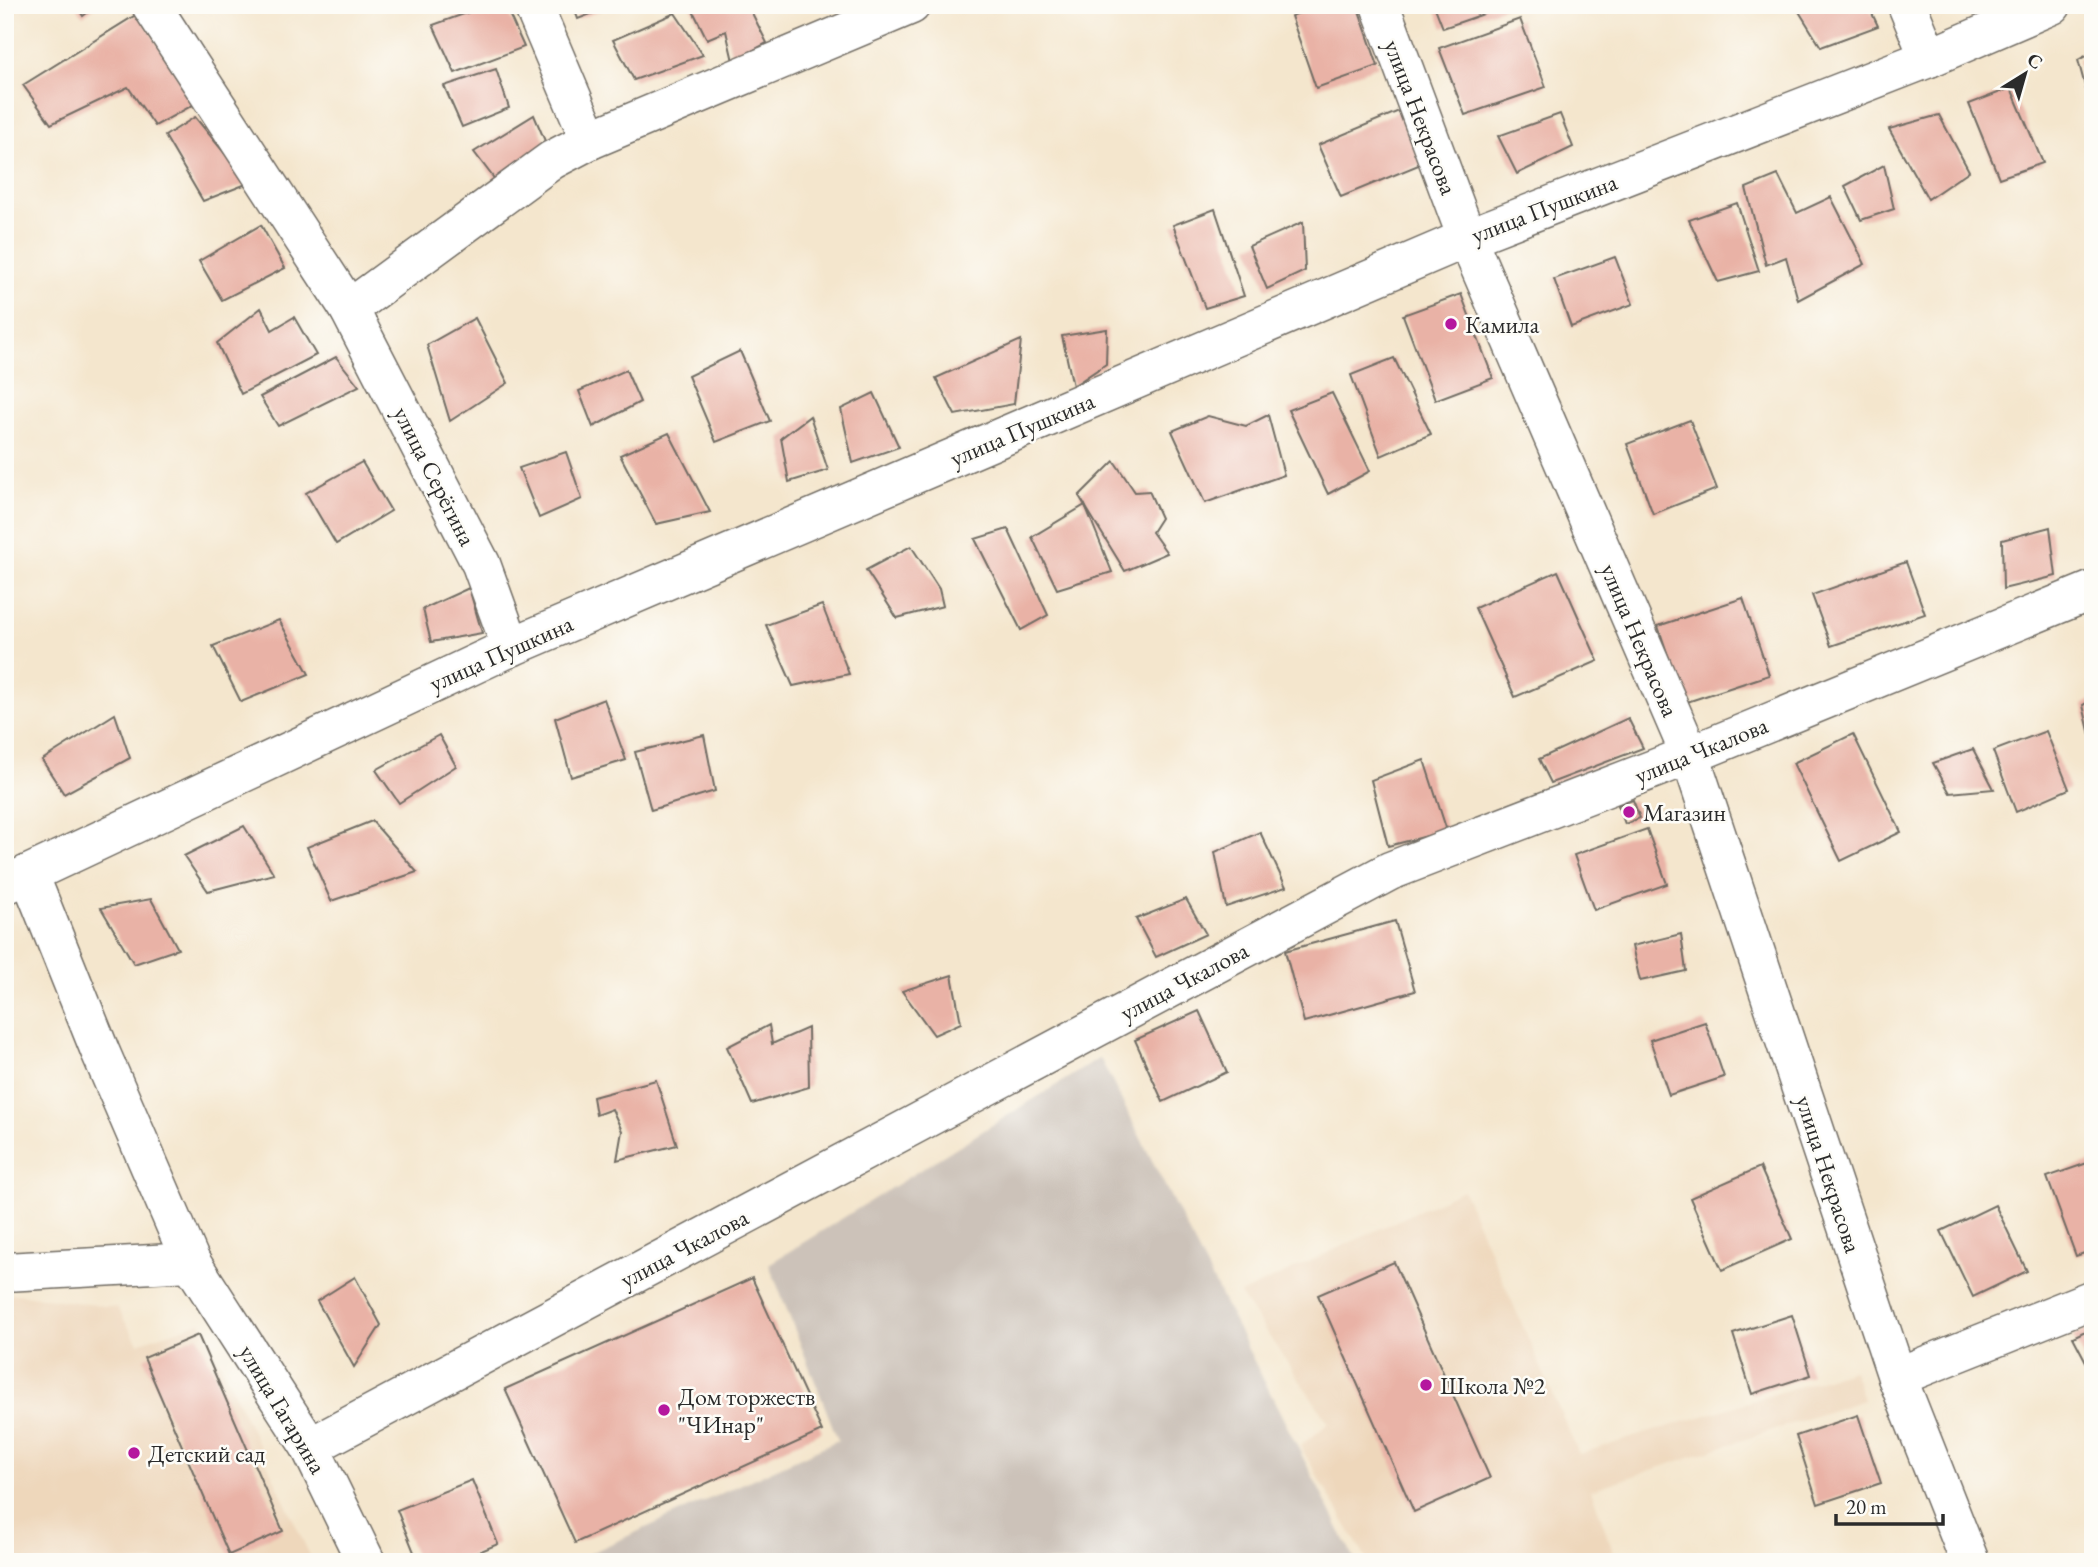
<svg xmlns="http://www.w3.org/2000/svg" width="2098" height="1567" font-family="'EB Garamond',serif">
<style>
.built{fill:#eed7bb}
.industrial{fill:#ccc2b9}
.building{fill:#e9b2a6}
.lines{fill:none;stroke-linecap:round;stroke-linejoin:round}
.minor-casing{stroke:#716c64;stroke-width:41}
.path{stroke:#716c64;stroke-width:4.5;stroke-dasharray:2 5;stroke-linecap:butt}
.minor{stroke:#fff;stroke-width:38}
.poi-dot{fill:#b5179e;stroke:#fdfcf7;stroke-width:2.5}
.labels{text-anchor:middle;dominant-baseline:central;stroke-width:5;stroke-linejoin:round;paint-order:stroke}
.street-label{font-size:24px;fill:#2b2b2b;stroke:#fdfcf7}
.poi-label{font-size:24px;fill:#2b2b2b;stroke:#fdfcf7;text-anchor:start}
</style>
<rect width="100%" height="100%" fill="#fdfcf7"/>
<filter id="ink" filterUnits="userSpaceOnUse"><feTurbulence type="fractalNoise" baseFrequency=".0143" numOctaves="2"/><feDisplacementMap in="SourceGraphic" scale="14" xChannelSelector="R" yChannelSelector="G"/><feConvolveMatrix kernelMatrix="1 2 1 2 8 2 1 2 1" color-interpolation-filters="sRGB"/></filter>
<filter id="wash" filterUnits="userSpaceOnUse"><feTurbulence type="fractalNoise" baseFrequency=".00686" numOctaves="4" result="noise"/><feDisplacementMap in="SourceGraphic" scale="28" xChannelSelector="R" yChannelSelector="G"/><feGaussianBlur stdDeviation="1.57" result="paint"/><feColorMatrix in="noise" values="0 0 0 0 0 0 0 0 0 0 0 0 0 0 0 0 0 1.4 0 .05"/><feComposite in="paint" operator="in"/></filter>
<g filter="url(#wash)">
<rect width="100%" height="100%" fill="#f4e6cd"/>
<!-- built -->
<g class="built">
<polygon points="1463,1190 1579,1454 1853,1370 1863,1400 1591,1490 1617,1562 1368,1562 1300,1446 1329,1423 1240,1294"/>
<polygon points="16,1294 117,1308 138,1343 201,1322 313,1562 5,1562 5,1296"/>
</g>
<!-- industrial -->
<polygon class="industrial" points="1100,1058 1356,1562 581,1562 580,1558 838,1440 769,1264"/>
<g id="blocks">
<!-- building -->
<g class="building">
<polygon points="76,5 97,5 83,16"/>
<polygon points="489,5 505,5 524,47 455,73 433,25"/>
<polygon points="573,5 614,5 578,19"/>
<polygon points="690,5 748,5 767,43 733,61 726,31 707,39"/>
<polygon points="1321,5 1357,5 1378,66 1316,88 1291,16"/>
<polygon points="1434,5 1507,5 1507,6 1443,28"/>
<polygon points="1795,5 1868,5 1878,26 1821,47"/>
<polygon points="139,13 195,104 155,126 128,87 51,124 23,85"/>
<polygon points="675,13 703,55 634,80 613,40"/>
<polygon points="1520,19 1546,87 1465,115 1439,48"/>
<polygon points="2093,52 2093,112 2092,112 2078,60"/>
<polygon points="496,69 509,108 462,127 444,86"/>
<polygon points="2011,88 2043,163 1999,178 1969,104"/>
<polygon points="1399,111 1421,164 1341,197 1318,145"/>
<polygon points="1560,114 1573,147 1517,174 1498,136"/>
<polygon points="534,115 548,148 496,181 474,152"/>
<polygon points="1939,115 1969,171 1928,199 1889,129"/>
<polygon points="195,117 249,183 203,201 165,136"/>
<polygon points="1884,165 1894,209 1861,220 1845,186"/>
<polygon points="1778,175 1797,213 1831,197 1865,264 1798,300 1786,257 1766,265 1746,188"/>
<polygon points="1737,203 1759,271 1718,282 1689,220"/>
<polygon points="1215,209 1244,296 1205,308 1173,225"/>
<polygon points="1303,222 1305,271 1267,289 1249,246"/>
<polygon points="261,225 285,268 222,300 199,261"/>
<polygon points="1615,257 1633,304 1571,327 1554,279"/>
<polygon points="1461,294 1493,378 1435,400 1403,315"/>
<polygon points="261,308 272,330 294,317 316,355 241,394 217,343"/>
<polygon points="475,318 508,383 450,421 427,345"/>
<polygon points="1107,329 1106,364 1073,386 1062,336"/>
<polygon points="1021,340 1014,404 955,415 936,378"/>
<polygon points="740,351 770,421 716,442 688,376"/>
<polygon points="336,357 359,386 278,426 260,397"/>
<polygon points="1394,358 1431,434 1381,456 1351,375"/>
<polygon points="626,370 640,402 593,427 579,391"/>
<polygon points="874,393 899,447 853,463 841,409"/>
<polygon points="1332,393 1370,471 1328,494 1288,410"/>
<polygon points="1268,415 1284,475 1205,503 1172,431 1208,416 1246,426"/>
<polygon points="810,416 828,470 789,482 781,438"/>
<polygon points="1690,420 1717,489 1653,514 1627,444"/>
<polygon points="669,433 710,512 656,524 620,455"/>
<polygon points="566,452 582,499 539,518 519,468"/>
<polygon points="1114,461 1135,492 1149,491 1161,518 1152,532 1167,553 1125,571 1079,496"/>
<polygon points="362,462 391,511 336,544 306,493"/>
<polygon points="1085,505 1112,572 1057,589 1032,537"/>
<polygon points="2050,527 2056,576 2003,589 2002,540"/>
<polygon points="1008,529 1048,615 1021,630 975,539"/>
<polygon points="911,546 939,589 943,606 897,618 866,570"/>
<polygon points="1906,562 1925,614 1831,646 1812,595"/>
<polygon points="1558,571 1598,661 1515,697 1475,608"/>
<polygon points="469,588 482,633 431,642 423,609"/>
<polygon points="1743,598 1769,675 1684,703 1658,626"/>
<polygon points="822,605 849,674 793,686 766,625"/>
<polygon points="279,620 309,674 241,702 213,646"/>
<polygon points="604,699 626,760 571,777 555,718"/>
<polygon points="2093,699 2093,744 2092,744 2083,705"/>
<polygon points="115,714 130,758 64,794 42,760"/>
<polygon points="1628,718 1643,748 1551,783 1539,759"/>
<polygon points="2046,731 2069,789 2016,812 1993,751"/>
<polygon points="1853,734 1901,832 1841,861 1793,763"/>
<polygon points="439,735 456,766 399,803 376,770"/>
<polygon points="704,735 715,791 651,810 635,752"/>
<polygon points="1973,749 1994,789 1950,793 1933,763"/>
<polygon points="1424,760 1447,831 1388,846 1371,780"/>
<polygon points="1633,800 1640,818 1625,824 1618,805"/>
<polygon points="372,821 417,872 331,901 307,847"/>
<polygon points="244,826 274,874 208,891 184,856"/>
<polygon points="1647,829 1667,884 1594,910 1574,855"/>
<polygon points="1260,832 1286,887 1226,907 1215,852"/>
<polygon points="151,899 178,949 134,964 101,908"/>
<polygon points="1186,899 1206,934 1156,957 1136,919"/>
<polygon points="1395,921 1415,991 1304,1022 1285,951"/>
<polygon points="1681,934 1686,971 1640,981 1632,946"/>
<polygon points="952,975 961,1023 934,1035 902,991"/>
<polygon points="1199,1011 1227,1072 1163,1102 1135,1040"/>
<polygon points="1705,1022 1724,1077 1669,1095 1650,1040"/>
<polygon points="769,1025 772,1044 808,1028 809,1087 752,1104 727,1047"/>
<polygon points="656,1080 677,1145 617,1160 622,1131 612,1109 596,1115 593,1097"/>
<polygon points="2093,1161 2093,1250 2076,1256 2047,1177"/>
<polygon points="1760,1167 1792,1239 1722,1270 1690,1198"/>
<polygon points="1995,1205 2027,1271 1973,1297 1941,1231"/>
<polygon points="1394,1262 1490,1478 1414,1512 1318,1295"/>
<polygon points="355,1277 381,1325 354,1367 317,1301"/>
<polygon points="752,1278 822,1431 575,1543 505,1389"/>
<polygon points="1792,1315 1811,1375 1752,1394 1733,1334"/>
<polygon points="2093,1327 2093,1375 2073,1337"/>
<polygon points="198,1335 283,1531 229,1555 144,1358"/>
<polygon points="1858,1415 1881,1483 1818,1504 1796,1436"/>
<polygon points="472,1480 498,1544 455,1562 418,1562 397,1510"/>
</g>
</g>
</g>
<g filter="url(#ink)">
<use href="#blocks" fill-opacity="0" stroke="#716c64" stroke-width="2"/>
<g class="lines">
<!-- minor casing -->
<g class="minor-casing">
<g id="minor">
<polyline points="151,5 349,309 481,564 511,647"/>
<polyline points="533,5 590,140"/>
<polyline points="1380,5 1467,238 1690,755 1897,1377 1970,1562"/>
<polyline points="1907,5 1929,58"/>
<polyline points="349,309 552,160 590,140 911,5"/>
<polyline points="29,874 100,1051 191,1262 310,1447 366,1562"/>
<polyline points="5,885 511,647 1467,238 1929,58 2052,5"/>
<polyline points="5,1272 191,1262"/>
<polyline points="1897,1377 2093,1299"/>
<polyline points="310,1447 1390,871 1690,755 2093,590"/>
</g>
</g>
<!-- path -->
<polyline class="path" points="5,830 12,842"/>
<!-- minor -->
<use href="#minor" class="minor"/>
</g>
</g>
<!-- markers -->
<g class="poi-dot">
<circle cx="1451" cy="324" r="7"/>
<circle cx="1629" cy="812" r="7"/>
<circle cx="1426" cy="1385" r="7"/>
<circle cx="664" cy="1410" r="7"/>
<circle cx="134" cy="1453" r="7"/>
</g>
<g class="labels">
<!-- street labels -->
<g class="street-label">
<text transform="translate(1421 117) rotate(69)">улица Некрасова</text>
<text transform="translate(1544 208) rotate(-21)">улица Пушкина</text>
<text transform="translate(1022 429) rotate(-23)">улица Пушкина</text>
<text transform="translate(435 476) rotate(63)">улица Серёгина</text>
<text transform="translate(1640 640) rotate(67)">улица Некрасова</text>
<text transform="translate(501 653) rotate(-24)">улица Пушкина</text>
<text transform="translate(1701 750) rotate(-22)">улица Чкалова</text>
<text transform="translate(1184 981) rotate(-28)">улица Чкалова</text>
<text transform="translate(1829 1174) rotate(72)">улица Некрасова</text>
<text transform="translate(684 1248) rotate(-28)">улица Чкалова</text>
<text transform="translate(283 1409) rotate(59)">улица Гагарина</text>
</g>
<!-- poi labels -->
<g class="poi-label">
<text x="1465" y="324">Камила</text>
<text x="1643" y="812">Магазин</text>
<text x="1440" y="1385">Школа №2</text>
<text x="678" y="1396">Дом торжеств<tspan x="678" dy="28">"ЧИнар"</tspan></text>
<text x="148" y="1453">Детский сад</text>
</g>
</g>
<!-- margin -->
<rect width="2098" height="1567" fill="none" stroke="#fdfcf7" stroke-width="28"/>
<!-- north arrow -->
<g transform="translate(2025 74) rotate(37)" stroke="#fdfcf7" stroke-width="5" paint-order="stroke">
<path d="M0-5L12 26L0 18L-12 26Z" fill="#2b2b2b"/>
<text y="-10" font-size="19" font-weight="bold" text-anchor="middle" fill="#2b2b2b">С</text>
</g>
<!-- scale -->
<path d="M1836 1514v10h107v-10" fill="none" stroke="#2b2b2b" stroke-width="3.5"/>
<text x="1846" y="1514" font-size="21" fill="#2b2b2b" stroke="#fdfcf7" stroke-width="5" paint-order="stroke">20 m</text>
</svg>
